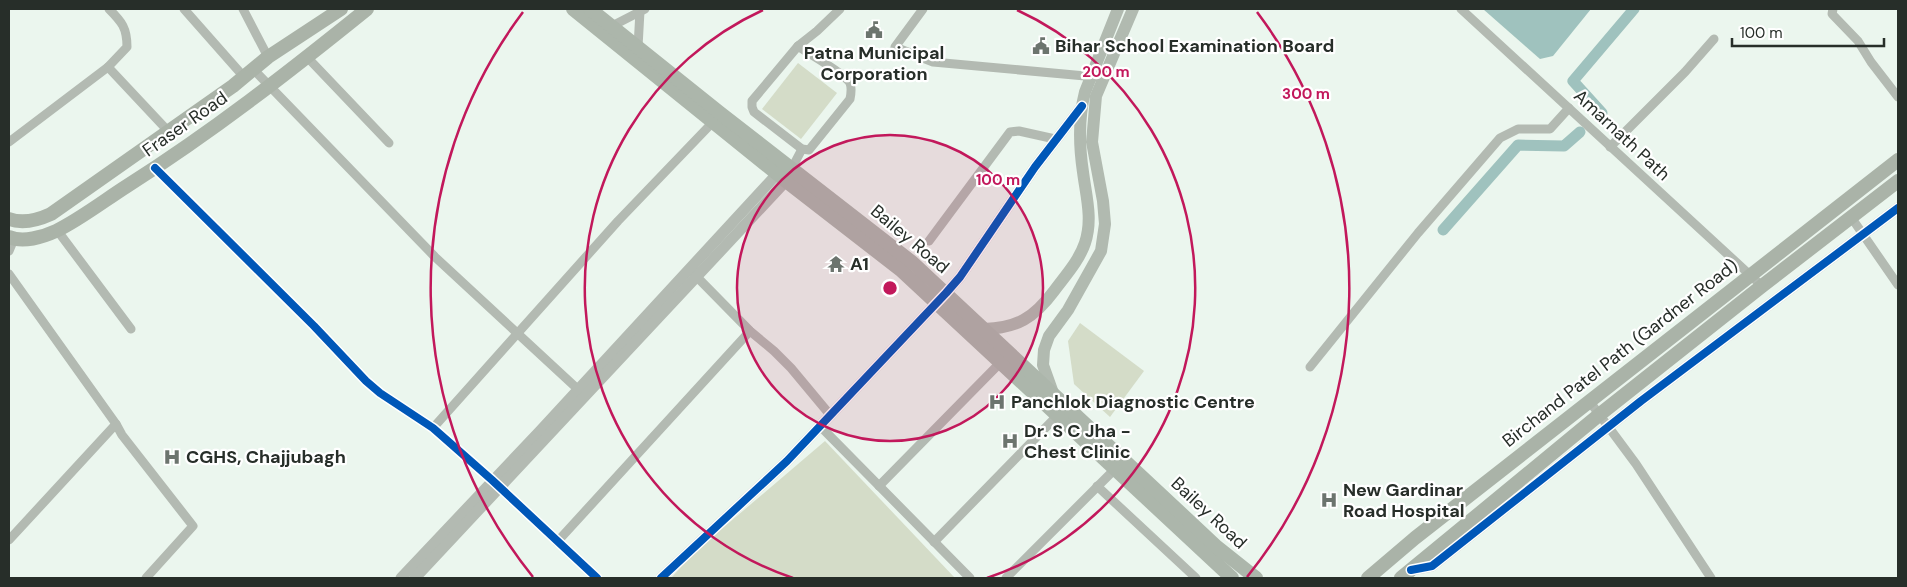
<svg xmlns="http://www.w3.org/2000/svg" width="1907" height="587" font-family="'DM Sans',sans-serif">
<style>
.green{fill:#d4dcc8}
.water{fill:#9fc2be}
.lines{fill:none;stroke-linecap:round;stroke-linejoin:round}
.canal{stroke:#9fc2be;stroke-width:11}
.minor{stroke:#b3bab2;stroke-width:9}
.tertiary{stroke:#b3bab2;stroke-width:11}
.secondary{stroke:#b1bab0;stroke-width:12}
.primary{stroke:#aab3a8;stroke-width:14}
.trunk{stroke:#acb6ab;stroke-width:14}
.cycleway-casing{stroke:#fff;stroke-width:11}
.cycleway{stroke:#0057b8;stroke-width:8}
.ring{fill:none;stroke:#c2185b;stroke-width:2.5}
.labels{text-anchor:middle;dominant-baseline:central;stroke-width:4.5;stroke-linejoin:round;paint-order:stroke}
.poi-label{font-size:18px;font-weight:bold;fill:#272e29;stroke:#fff;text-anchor:start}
.street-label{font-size:18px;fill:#272e29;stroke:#fff}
.centre{fill:#c2185b;stroke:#fff;stroke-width:2.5}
.ring-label{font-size:15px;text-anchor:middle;font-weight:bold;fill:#c2185b;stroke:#fff;stroke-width:4.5;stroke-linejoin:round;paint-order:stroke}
</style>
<rect width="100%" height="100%" fill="#ebf6ee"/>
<!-- green -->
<g class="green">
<polygon points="798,63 837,93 801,139 762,109"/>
<polygon points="1080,323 1144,371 1110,417 1074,384 1068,341"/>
<polygon points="825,441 955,578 671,578 697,550"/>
</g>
<!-- water -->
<polygon class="water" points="1483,9 1591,9 1553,56 1540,59"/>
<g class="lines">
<!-- canal -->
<g class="canal">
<polyline points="1602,113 1573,81 1634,9"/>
<polyline points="1443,230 1518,145 1564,146 1580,132"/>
</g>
<!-- minor -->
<g class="minor">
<polyline points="184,9 244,77"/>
<polyline points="243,9 268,57"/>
<polyline points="923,9 895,47 933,62 1096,77"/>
<polyline points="1461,9 1762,286"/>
<polyline points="1833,9 1832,14 1858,41 1871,62 1898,97"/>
<polyline points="612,26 645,9"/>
<path d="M798 46C809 54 844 73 850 83 852 88 851 94 850 99L809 150 802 149 754 112 752 107V101Z"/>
<polyline points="798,46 817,31 840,9"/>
<polyline points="638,47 640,11"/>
<polyline points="307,57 389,143"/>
<polyline points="108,67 168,131"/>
<polyline points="253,69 435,257 583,394"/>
<path d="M9 142 108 67 127 47C127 28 122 22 109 9"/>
<polyline points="1610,147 1685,72 1714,39"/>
<polyline points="155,168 314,326 366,381 380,393 433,428 492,480 597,578"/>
<polyline points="792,168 802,149"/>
<polyline points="1851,217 1898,285"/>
<polyline points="57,230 131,329"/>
<polyline points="929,241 1010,132 1019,131 1055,139"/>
<polyline points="9,251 14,239"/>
<polyline points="693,273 750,331 774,351 791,368 831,416"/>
<polyline points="9,274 116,424 122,435 193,526 146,578"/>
<polyline points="1310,367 1418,233 1500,138 1518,129 1550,129 1569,108"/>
<polyline points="1590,402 1636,464 1711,578"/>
<polyline points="820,426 970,578"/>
<polyline points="433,428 618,221 713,122"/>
<polyline points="879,486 1000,363"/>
<polyline points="1097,486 1196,578"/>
<polyline points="9,540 116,424"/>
<polyline points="557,542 750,331"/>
<polyline points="934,542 1057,416"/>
<polyline points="1006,578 1117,467"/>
</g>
<!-- tertiary -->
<g class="tertiary">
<polyline points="1411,570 1432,566 1641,401 1898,208"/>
<polyline points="401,578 540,431 777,174"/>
<polyline points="415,578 786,181"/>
<polyline points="661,578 787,461 946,293 960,277 1035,167 1082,106"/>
</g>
<!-- secondary -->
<g class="secondary">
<path d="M984 329C1017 328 1034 318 1054 291 1065 276 1079 261 1085 243 1093 219 1086 196 1083 172 1079 145 1078 119 1085 92L1118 9"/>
<polyline points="1053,393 1043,365 1044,350 1049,336 1068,310 1101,251 1105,224 1103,201 1092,142 1096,96 1133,9"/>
</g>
<!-- primary -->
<g class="primary">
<path d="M9 219C23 224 38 220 51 214L233 86 268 57 341 9"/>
<path d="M9 237C23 243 43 237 56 231 79 220 105 200 127 186 212 132 289 72 367 9"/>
<polyline points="1368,578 1415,538 1898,160"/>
<polyline points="1401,578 1599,415 1762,286 1898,181"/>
</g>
<!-- trunk -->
<g class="trunk">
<polyline points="573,9 786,181 902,271 1232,578"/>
<polyline points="590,9 720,113 913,263 1217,547 1256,578"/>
</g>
<!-- cycleway casing -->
<g class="cycleway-casing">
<g id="cycleway">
<polyline points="155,168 314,326 366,381 380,393 433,428 492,480 597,578"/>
<polyline points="1411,570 1432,566 1641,401 1898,208"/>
<polyline points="661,578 787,461 946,293 960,277 1035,167 1082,106"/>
</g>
</g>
<!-- cycleway -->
<use href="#cycleway" class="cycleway"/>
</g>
<!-- distance rings -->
<circle cx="890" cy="288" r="153" fill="#c2185b" fill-opacity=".12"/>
<g class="ring">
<circle cx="890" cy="288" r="153"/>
<path d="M793 578A306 306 0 0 1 763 10M1017 10A306 306 0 0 1 987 578"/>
<path d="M533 577A459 459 0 0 1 523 12M1257 12A459 459 0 0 1 1247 577"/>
</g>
<!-- icons -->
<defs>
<g id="civic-bare" transform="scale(1.35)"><path d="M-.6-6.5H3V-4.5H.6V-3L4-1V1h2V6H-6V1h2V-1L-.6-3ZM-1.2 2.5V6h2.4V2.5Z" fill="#6c746e" stroke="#fff" stroke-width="2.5" paint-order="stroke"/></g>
<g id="temple-bare" transform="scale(1.35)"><path d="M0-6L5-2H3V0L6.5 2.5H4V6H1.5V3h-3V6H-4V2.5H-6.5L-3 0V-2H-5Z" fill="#6c746e" stroke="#fff" stroke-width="2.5" paint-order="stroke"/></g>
<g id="hospital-bare" transform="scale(1.35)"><path d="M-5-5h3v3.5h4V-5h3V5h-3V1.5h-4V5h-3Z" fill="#6c746e" stroke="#fff" stroke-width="2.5" paint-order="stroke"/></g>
</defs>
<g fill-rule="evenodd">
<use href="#civic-bare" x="874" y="30"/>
<use href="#civic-bare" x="1041" y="46"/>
<use href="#temple-bare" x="836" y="264"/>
<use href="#hospital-bare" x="997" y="402"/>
<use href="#hospital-bare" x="1010" y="441"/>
<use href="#hospital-bare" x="172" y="457"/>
<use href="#hospital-bare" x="1329" y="500"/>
</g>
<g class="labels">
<!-- poi labels -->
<g class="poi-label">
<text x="1055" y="46">Bihar School Examination Board</text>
<text x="874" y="53" text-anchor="middle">Patna Municipal<tspan x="874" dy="21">Corporation</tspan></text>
<text x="850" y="264">A1</text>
<text x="1011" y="402">Panchlok Diagnostic Centre</text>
<text x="1024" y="431">Dr. S C Jha -<tspan x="1024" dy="21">Chest Clinic</tspan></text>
<text x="186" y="457">CGHS, Chajjubagh</text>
<text x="1343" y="490">New Gardinar<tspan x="1343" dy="21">Road Hospital</tspan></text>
</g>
<!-- street labels -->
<g class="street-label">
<text transform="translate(185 124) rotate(-35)">Fraser Road</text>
<text transform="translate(1622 135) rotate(43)">Amarnath Path</text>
<text transform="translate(910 239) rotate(40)">Bailey Road</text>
<text transform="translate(1620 353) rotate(-38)">Birchand Patel Path (Gardner Road)</text>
<text transform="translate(1209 513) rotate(43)">Bailey Road</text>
</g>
</g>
<circle cx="890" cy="288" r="8" class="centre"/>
<g class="ring-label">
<text x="1106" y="77">200 m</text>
<text x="1306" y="99">300 m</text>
<text x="998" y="185">100 m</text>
</g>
<!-- border -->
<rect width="1907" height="587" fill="none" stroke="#272e29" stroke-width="20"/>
<!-- scale -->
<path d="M1732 38v8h152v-8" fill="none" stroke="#272e29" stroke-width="2.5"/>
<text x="1740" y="38" font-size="15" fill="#272e29" stroke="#ffffff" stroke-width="4" paint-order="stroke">100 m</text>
</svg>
